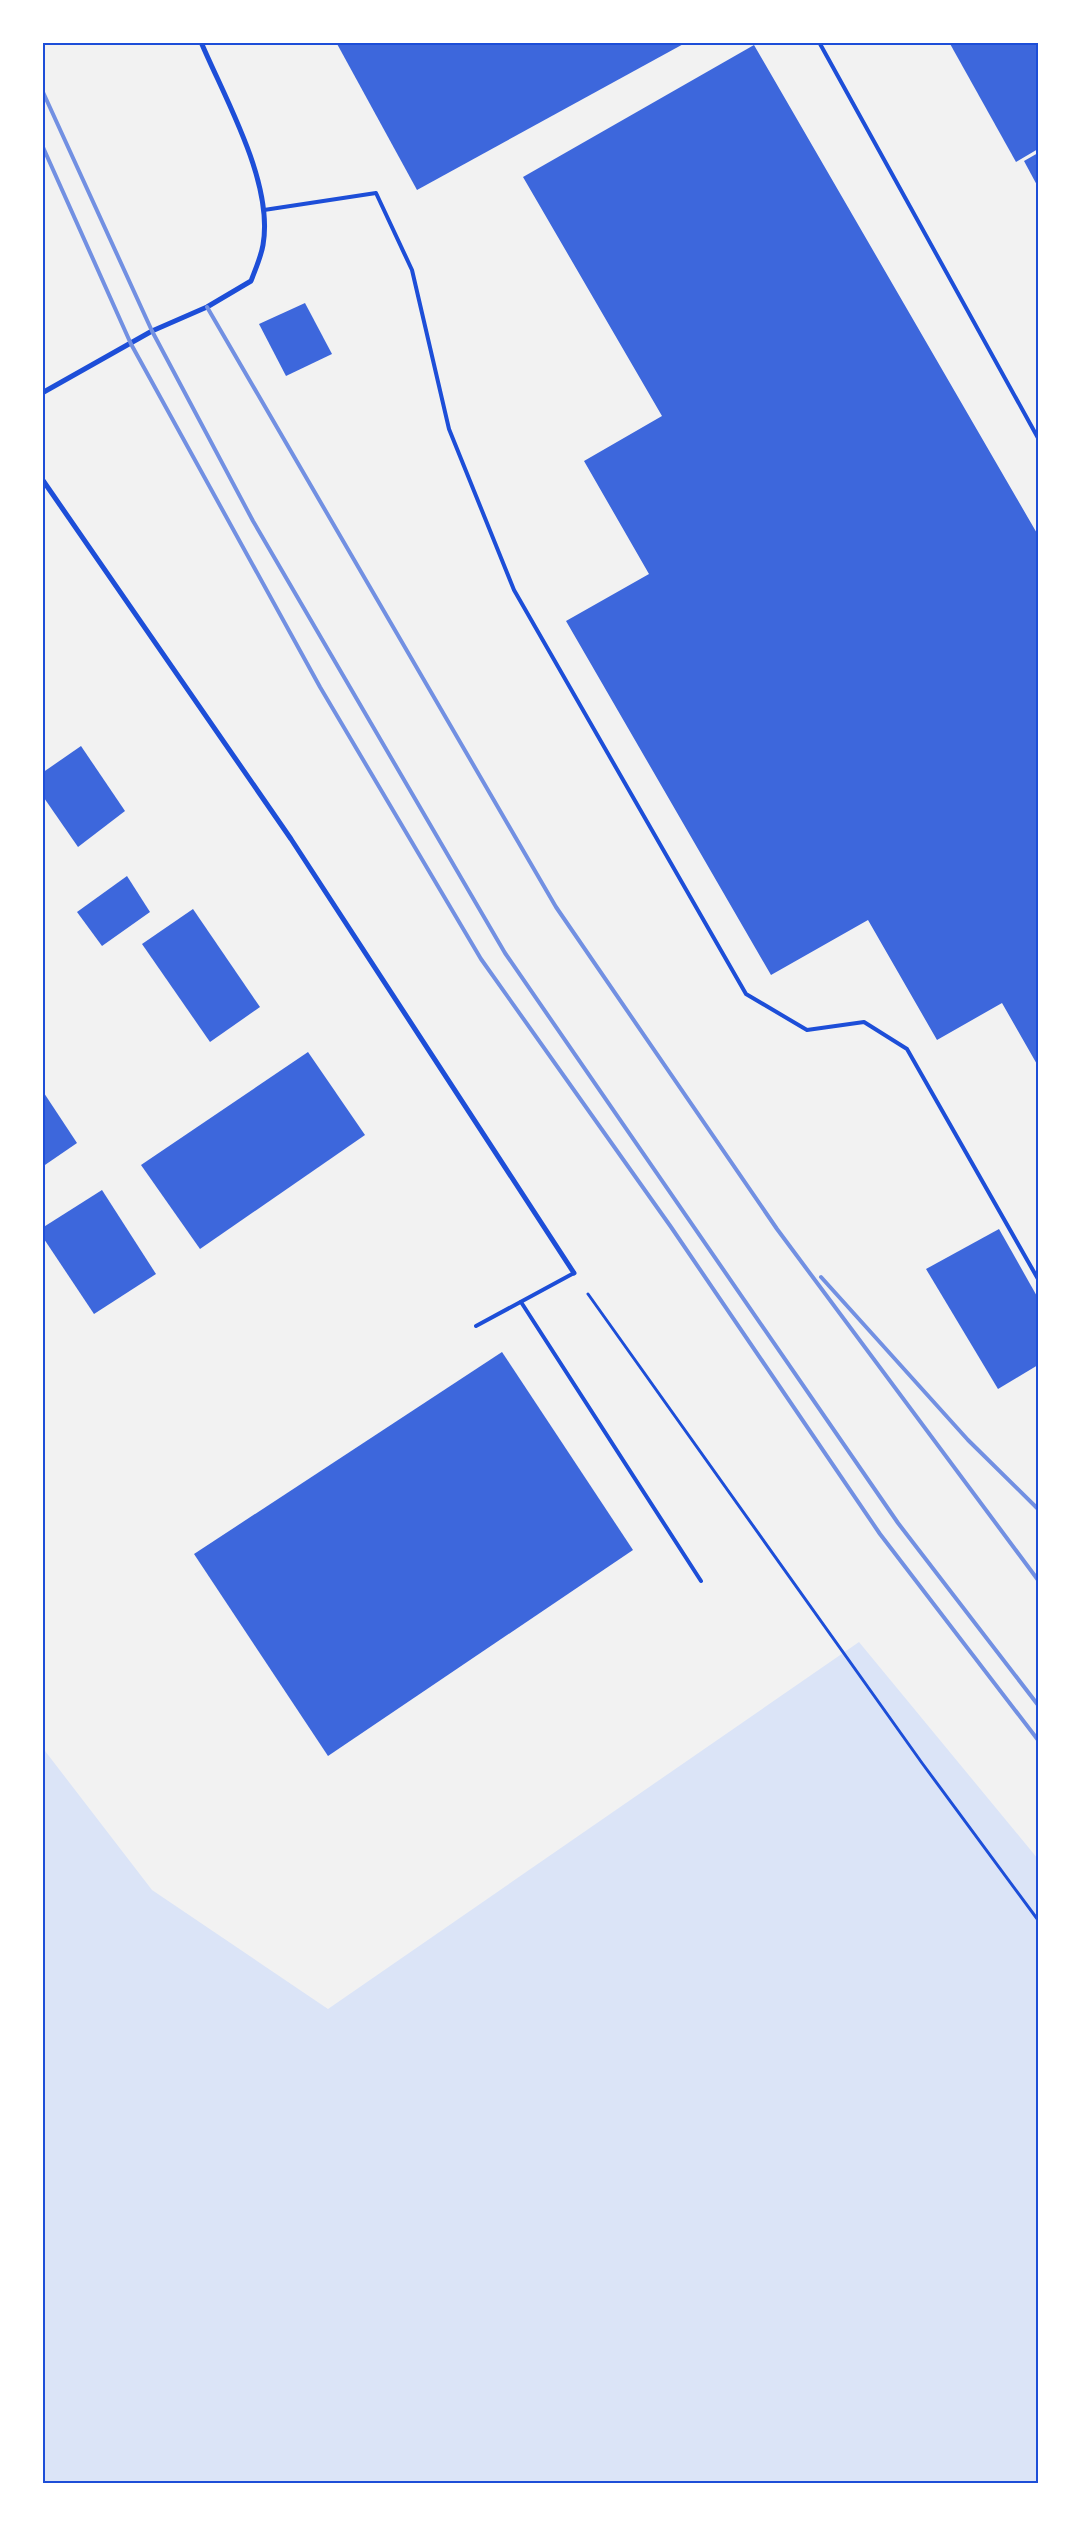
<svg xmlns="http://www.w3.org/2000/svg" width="1081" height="2526" font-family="Signika,sans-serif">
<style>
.green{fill:#dbe4f7}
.building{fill:#3d67dc}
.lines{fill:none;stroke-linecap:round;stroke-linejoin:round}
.path{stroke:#1d4ed8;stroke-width:3}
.service{stroke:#1d4ed8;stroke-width:4}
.minor{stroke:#1d4ed8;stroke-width:5}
.rail{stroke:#7290e2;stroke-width:4}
.neatline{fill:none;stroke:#1d4ed8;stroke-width:2}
</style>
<rect width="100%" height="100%" fill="#f2f2f2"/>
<!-- green -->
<polygon class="green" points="859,1642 1038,1859 1038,2483 43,2483 42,1747 152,1890 328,2009"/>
<!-- building -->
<g class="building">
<polygon points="336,42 687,42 417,190"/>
<polygon points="949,42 1038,42 1038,149 1016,162"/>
<polygon points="754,45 1038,535 1038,1066 1002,1003 937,1040 868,920 771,975 566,621 649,574 584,461 662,416 523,177"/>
<polygon points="1038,153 1038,187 1024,161"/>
<polygon points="305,303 332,354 286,376 259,324"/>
<polygon points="81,746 125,811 78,847 42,795 42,773"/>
<polygon points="127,876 150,912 102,946 77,912"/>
<polygon points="193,909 260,1007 210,1042 142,944"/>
<polygon points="308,1052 365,1135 200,1249 141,1165"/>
<polygon points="42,1090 77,1143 42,1167"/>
<polygon points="102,1190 156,1274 94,1314 42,1236 42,1228"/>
<polygon points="999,1229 1038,1298 1038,1365 998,1389 926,1269"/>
<polygon points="502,1352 633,1550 328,1756 194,1554"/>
</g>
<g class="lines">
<!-- path -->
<polyline class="path" points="588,1294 922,1763 1038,1920"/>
<!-- service -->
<g class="service">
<polyline points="819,42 1038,438"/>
<polyline points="264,210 376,193 412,270 449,429 514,590 746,994 807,1030 864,1022 907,1049 1038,1279"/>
<polyline points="521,1302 701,1581"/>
<polyline points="476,1326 574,1273"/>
</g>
<!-- minor -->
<g class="minor">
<path d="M42 393 152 331 207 307 251 281C255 270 261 257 263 245 274 183 225 99 201 42"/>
<polyline points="42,479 291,839 574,1273"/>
</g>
<!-- rail -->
<g class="rail">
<polyline points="42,90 152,331 253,521 505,953 898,1523 1038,1705"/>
<polyline points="42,145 131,344 320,687 481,959 671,1227 880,1534 1038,1740"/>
<polyline points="207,307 556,907 777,1229 1038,1580"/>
<polyline points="821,1277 968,1440 1038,1509"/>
</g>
</g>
<!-- border -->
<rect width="1081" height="2526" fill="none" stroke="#ffffff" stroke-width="88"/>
<rect x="44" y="44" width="993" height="2438" class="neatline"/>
</svg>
